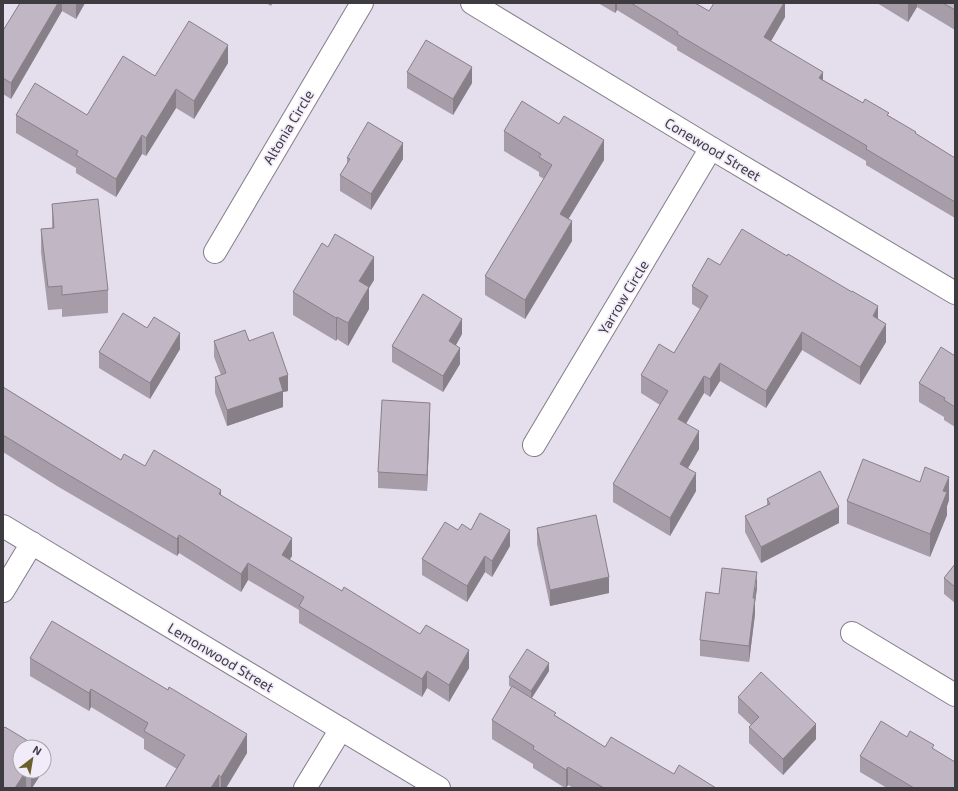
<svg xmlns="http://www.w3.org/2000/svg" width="958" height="791" font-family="'Exo 2',sans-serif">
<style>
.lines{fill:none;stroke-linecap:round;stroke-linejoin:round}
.minor-casing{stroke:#837e8a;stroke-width:24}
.minor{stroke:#fff;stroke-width:22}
.wall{fill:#a69da9}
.shaded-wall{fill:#878089}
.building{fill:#c1b7c4;stroke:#878089}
.labels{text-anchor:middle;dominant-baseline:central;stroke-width:3.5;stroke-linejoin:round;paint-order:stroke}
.street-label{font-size:14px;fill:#3e3c41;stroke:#f2ecfa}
</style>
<rect width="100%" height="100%" fill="#e5dfed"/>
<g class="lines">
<!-- minor casing -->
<g class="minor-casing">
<g id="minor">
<polyline points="472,3 711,148 955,293"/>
<polyline points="215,252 362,3"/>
<polyline points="534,445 711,148"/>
<polyline points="3,526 439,788"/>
<polyline points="3,591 32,543"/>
<polyline points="852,633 955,695"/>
<polyline points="305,788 341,729"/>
</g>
</g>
<!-- minor -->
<use href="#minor" class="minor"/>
</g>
<!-- wall -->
<g class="wall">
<polygon points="20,3 85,3 76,19 62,11 11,99 3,94 3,28 4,29"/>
<polygon points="266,3 273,3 271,6"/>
<polygon points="598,3 695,3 709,11 785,3 785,17 771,41 823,80 863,103 889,116 916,134 955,158 955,218 866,165 866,161 677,50 677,47 617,10 615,13"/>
<polygon points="877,3 955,3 955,30 917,7 908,22"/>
<polygon points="228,63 194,119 176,108 146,156 142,154 116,197 76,173 76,168 16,133 16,115 87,115 155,76"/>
<polygon points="407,72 472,83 453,115 407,88"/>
<polygon points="504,131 604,160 568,219 572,241 525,319 485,295 485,276 544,179 539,176 539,172 504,151"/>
<polygon points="347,158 403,159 371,210 340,191 340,175 347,164"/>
<polygon points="52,204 108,290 108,313 62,317 62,309 48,310 41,252 41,229 52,228"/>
<polygon points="720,265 878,319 886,342 860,385 802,350 766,408 720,381 710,397 704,393 686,424 699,449 687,469 696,491 670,536 613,502 613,484 660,405 641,393 641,375 674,353 700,309 692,304 692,286"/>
<polygon points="374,280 369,288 369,309 348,346 337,339 336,341 293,315 293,292"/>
<polygon points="147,328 180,349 150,399 99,368 99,352"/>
<polygon points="462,334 456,345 460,364 443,392 392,362 392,346"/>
<polygon points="214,341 249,341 288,391 283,392 283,407 227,426 215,393 215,377 221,375 214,357"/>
<polygon points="955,356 955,427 944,420 944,417 919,402 919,383"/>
<polygon points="3,387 121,460 145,466 221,496 292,556 289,559 469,668 449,702 427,688 422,697 299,623 299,610 248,580 241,592 179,553 177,556 57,486 3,452"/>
<polygon points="430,419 427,491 378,488 378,472"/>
<polygon points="767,499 839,523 761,563 745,532 745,516 767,505"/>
<polygon points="949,500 947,506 947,515 930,557 847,524 847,501"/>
<polygon points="537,528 609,593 550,606 537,544"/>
<polygon points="458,530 471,530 510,546 492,577 485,572 467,602 422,575 422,559"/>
<polygon points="955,564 955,603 944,594 944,578"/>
<polygon points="757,588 755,602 755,614 749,662 700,656 700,640 719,594"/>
<polygon points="30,658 247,753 226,788 165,788 177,769 144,749 144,739 91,707 89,711 30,676"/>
<polygon points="549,671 532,698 556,716 605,747 674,774 716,788 573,788 568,785 566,788 565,788 533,768 533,764 492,739 492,720 512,687 509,686 509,677"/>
<polygon points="738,697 816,739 783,775 749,743 749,727 751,725 738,713"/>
<polygon points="907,737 934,749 955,788 887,788 860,772 860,756"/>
<polygon points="20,771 43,771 32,788 27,788 26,787 25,788 3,788"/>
</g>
<!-- shaded-wall -->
<g class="shaded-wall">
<polygon points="58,3 62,3 62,11 11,99 11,83"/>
<polygon points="76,3 85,3 76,19"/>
<polygon points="615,3 617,3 617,10 615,13"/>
<polygon points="784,3 785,3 785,17 764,53 764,37"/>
<polygon points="908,3 917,3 917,7 908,22"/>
<polygon points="228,45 228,63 194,119 194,101"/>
<polygon points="472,67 472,83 453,115 453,99"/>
<polygon points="823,72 823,88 819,78"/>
<polygon points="176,89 176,108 146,156 146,138"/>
<polygon points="142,135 142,154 116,197 116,179"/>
<polygon points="604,140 604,160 560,233 560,214"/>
<polygon points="403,143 403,159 371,210 371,194"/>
<polygon points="572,221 572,241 525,319 525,300"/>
<polygon points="374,257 374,280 369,288 369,309 348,346 348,323 359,281"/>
<polygon points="878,306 878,324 873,316"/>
<polygon points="337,317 337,339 336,341 336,318"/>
<polygon points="462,319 462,334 449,357 449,341"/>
<polygon points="886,324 886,342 860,385 860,367"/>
<polygon points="802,332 802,350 766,408 766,391"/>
<polygon points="180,333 180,349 150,399 150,383"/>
<polygon points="460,348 460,364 443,392 443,376"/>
<polygon points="720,363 720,381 710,397 710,379"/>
<polygon points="288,375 288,391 283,392 283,407 227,426 227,410 279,378"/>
<polygon points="704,376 704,393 678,437 678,419"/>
<polygon points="430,403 430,419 427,491 427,475"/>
<polygon points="699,431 699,449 680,482 680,464"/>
<polygon points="696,473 696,491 670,536 670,518"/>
<polygon points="949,477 949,500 947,506 947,515 930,557 930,534 943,491"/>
<polygon points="221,490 221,507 219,494"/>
<polygon points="839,507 839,523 761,563 761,547"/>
<polygon points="510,530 510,546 492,577 492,561"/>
<polygon points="179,535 179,553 177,556 177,539"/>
<polygon points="292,538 292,556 282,572 282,555"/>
<polygon points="485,556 485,572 467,602 467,586"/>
<polygon points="248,563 248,580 241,592 241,574"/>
<polygon points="757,572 757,588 755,602 755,614 749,662 749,646"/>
<polygon points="609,577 609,593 550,606 550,590"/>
<polygon points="469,650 469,668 449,702 449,685"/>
<polygon points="549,663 549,671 531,699 531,691"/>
<polygon points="427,671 427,688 422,697 422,679"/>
<polygon points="91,689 91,707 89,711 89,693"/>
<polygon points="816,724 816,739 783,775 783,759"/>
<polygon points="247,734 247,753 226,788 221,788 221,777"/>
<polygon points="45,751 45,767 44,769 44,753"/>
<polygon points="568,767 568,785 566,788 566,770"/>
<polygon points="26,771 26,787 25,788 15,788"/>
<polygon points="33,771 43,771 32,788 31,788 31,774"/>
<polygon points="219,775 219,788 211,788"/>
</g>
<!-- building -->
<g class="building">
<polygon points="20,3 58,3 11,83 3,78 3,28 4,29"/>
<polygon points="631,3 695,3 709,11 714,3 784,3 764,37 823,72 819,78 863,103 865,99 889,113 887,115 916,132 915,133 955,158 955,202 866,149 867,146 677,34 678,32"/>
<polygon points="943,3 955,3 955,10"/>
<polygon points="189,21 228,45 194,101 176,89 146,138 142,135 116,179 76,155 78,151 16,115 35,83 87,115 123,56 155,76"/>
<polygon points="426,40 472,67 453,99 407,72"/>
<polygon points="522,101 559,124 564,116 604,140 560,214 572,221 525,300 485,276 552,165 539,157 541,154 504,131"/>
<polygon points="368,122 403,143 371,194 340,175 350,159 347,158"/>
<polygon points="98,199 108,290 62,295 62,286 48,287 41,229 54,228 52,204"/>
<polygon points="742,229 787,256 788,254 852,292 852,291 878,306 873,316 886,324 860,367 802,332 766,391 720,363 710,379 704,376 678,419 699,431 680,464 696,473 670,518 613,484 668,391 641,375 659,344 674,353 708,296 692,286 708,258 720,265"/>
<polygon points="335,234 374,257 359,281 369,287 348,323 337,317 336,318 293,292 322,243 328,247"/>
<polygon points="423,294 462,319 449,341 460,348 443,376 392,346"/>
<polygon points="123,313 147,328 154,317 180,333 150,383 99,352"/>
<polygon points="245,330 249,341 273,332 288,375 279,378 283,391 227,410 215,377 226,373 214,341"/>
<polygon points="941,347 955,356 955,407 944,400 945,398 919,383"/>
<polygon points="3,387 121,460 124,454 145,466 154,450 221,490 219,494 292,538 282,555 342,591 344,587 420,634 426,625 469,650 449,685 427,671 422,679 299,606 304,597 248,563 241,574 179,535 177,539 57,468 3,435"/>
<polygon points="382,400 430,403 427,475 378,472"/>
<polygon points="863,459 920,482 925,467 949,477 943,491 947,492 930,534 847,501"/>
<polygon points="820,471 839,507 761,547 745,516 770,504 767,499"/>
<polygon points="480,513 510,530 492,561 485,556 467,586 422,559 445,522 458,530 462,524 471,530"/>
<polygon points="596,515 609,577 550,590 537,528"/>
<polygon points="955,564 955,587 944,578"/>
<polygon points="722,568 757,572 753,598 755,598 749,646 700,640 706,592 719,594"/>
<polygon points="52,621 168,690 169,687 247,734 221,777 219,775 211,788 165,788 185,755 144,731 148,723 91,689 89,693 30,658"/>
<polygon points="527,649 549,663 531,691 509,677"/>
<polygon points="761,672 816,724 783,759 749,727 759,717 738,697"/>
<polygon points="512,686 556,713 554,715 605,747 611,737 674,774 679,765 716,788 604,788 568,767 566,770 533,749 534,746 492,720"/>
<polygon points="881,721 907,737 910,731 934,745 932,748 955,762 955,788 914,788 860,756"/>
<polygon points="5,727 38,747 20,747 20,771 33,771 31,774 26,771 15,788 3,788 3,729"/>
</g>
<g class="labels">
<!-- street labels -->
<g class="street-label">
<text transform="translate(288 127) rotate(-59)">Altonia Circle</text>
<text transform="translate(713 149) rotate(31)">Conewood Street</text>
<text transform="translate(623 297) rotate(-59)">Yarrow Circle</text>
<text transform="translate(221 657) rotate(31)">Lemonwood Street</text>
</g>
</g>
<!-- border -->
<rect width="958" height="791" fill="none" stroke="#3e3c41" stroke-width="8"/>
<!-- north arrow -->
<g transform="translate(32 759) rotate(31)"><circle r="19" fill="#f2ecfa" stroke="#aaa6b0"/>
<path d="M0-3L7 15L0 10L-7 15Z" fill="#6a602c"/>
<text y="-6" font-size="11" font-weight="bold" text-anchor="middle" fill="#3e3c41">N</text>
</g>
</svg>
